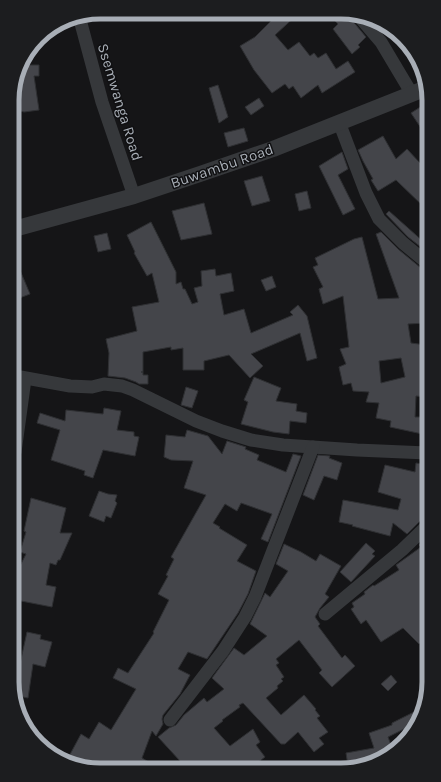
<svg xmlns="http://www.w3.org/2000/svg" width="441" height="782" font-family="Karla,sans-serif">
<style>
.building{fill:#44454a;stroke:#2f3033;fill-rule:evenodd}
.lines{fill:none;stroke-linecap:round;stroke-linejoin:round}
.minor{stroke:#36383b;stroke-width:13}
.tertiary{stroke:#36383b;stroke-width:16}
.labels{text-anchor:middle;dominant-baseline:central;stroke-width:3;stroke-linejoin:round;paint-order:stroke}
.street-label{font-size:15px;fill:#a8aeb6;stroke:#101012}
.rim{fill:none;stroke:#a8aeb6;stroke-width:5}
</style>
<rect width="100%" height="100%" fill="#151517"/>
<!-- building -->
<g class="building">
<polygon points="265,13 299,13 275,35 288,50 299,42 310,56 314,53 318,58 326,53 336,69 348,61 355,72 322,93 318,85 301,98 293,86 289,89 285,84 272,93 254,70 240,46 255,37 271,21"/>
<polygon points="343,14 349,14 351,19 366,37 358,45 360,47 352,54 333,29 338,24 335,21"/>
<polygon points="20,65 39,65 39,76 34,76 39,110 24,112 17,110 14,84"/>
<polygon points="218,85 228,117 219,123 209,88"/>
<polygon points="259,98 264,106 251,115 245,107"/>
<polygon points="425,104 425,134 411,113"/>
<polygon points="244,128 248,141 228,147 224,133"/>
<polygon points="383,136 396,159 407,149 420,163 425,159 425,208 396,180 378,191 371,180 373,179 363,161 358,150"/>
<polygon points="342,152 348,169 338,175 355,209 343,215 319,166"/>
<polygon points="262,176 270,201 252,206 244,181"/>
<polygon points="307,191 311,208 299,211 295,194"/>
<polygon points="204,203 212,234 181,240 172,211"/>
<polygon points="389,211 426,244 426,251 408,237 386,214"/>
<polygon points="151,222 176,272 176,284 181,282 183,289 185,289 192,304 198,302 194,288 202,286 201,271 215,269 216,276 231,273 234,291 220,294 224,315 244,309 251,333 293,315 290,312 298,305 307,316 317,358 307,361 300,333 251,354 263,366 250,378 229,355 204,361 204,370 183,370 183,348 171,350 171,347 143,352 143,372 141,372 143,372 143,375 148,375 148,384 139,384 136,382 125,378 108,376 109,353 106,339 137,331 132,307 159,302 152,273 147,276 134,253 135,252 127,235"/>
<path d="M381 232 398 249 421 268 426 270V323L408 324 411 343 426 345V397L416 396 415 417H427V435L390 427 391 421 376 418 379 403 366 402 369 392 353 391 351 383 343 385 339 367 346 364 340 349 349 347 343 296 323 304 319 289 323 287 313 267 318 265 315 258 354 239 362 237 378 299 399 298 376 234ZM401 358 405 377 381 383 379 361Z"/>
<polygon points="107,233 111,249 98,252 94,236"/>
<polygon points="14,256 30,294 17,299 14,292"/>
<polygon points="272,276 276,287 266,291 261,280"/>
<polygon points="254,377 281,388 276,401 297,404 296,411 307,413 306,423 290,421 289,434 273,432 241,424 248,402 244,400"/>
<polygon points="186,387 198,391 192,408 181,405"/>
<polygon points="104,408 121,411 117,430 134,432 134,436 139,437 135,456 103,450 93,478 84,475 85,471 51,460 60,430 37,423 40,413 65,421 66,410 103,414"/>
<polygon points="187,430 208,436 222,454 227,441 246,447 245,449 259,455 257,460 286,472 293,454 301,456 268,542 261,539 272,514 241,503 237,511 225,504 213,523 220,527 219,528 247,545 237,561 256,571 248,594 238,613 207,659 188,652 178,669 190,675 180,694 163,715 162,719 163,724 156,736 152,731 142,758 159,768 88,769 67,760 81,734 89,739 99,722 111,730 136,689 113,678 118,668 128,673 154,633 153,632 169,600 158,594 168,576 166,575 174,559 171,557 206,495 184,488 193,461 171,460 164,457 166,435 185,437"/>
<polygon points="318,455 330,456 329,458 342,463 337,480 324,476 314,500 303,495"/>
<polygon points="416,463 427,465 428,517 422,519 407,534 393,523 390,536 352,526 353,525 339,522 343,500 398,510 401,499 378,492 385,465 415,472"/>
<polygon points="99,491 108,494 117,495 115,501 117,503 111,518 106,516 104,522 89,516"/>
<polygon points="31,498 66,508 60,533 72,533 60,560 58,560 56,565 50,563 46,585 56,587 52,607 16,600 16,579 17,580 19,568 26,554 20,552 26,532 24,531"/>
<polygon points="428,536 428,635 419,644 403,628 381,642 366,620 361,624 351,609 354,607 352,603 365,594 364,592 373,585 374,586 399,570 396,565 421,547 419,545"/>
<polygon points="366,543 375,551 372,554 375,556 351,582 340,572"/>
<polygon points="284,544 301,552 316,561 320,554 341,566 325,594 329,597 320,608 315,617 320,624 318,626 342,658 345,655 355,666 332,687 319,673 322,670 299,640 276,659 279,663 276,665 284,677 281,679 283,681 277,686 278,688 266,698 281,715 304,695 316,709 315,710 320,716 317,718 328,732 319,738 324,744 314,752 298,732 285,744 281,744 243,703 239,705 240,707 222,720 223,721 214,728 230,746 253,729 260,742 256,745 265,757 252,767 170,768 180,761 158,737 169,728 176,725 184,715 204,698 207,702 224,689 212,678 234,648 244,655 267,636 250,624 265,593 270,597 288,571 276,564"/>
<polygon points="27,632 41,635 40,639 52,642 45,667 33,664 28,698 17,696 16,673 18,673"/>
<polygon points="391,675 397,682 388,691 381,684"/>
<polygon points="422,708 416,723 388,737 391,745 400,744 370,765 348,766 346,753 374,748 369,733 392,725 392,723"/>
</g>
<g class="lines">
<!-- minor -->
<g class="minor">
<polyline points="357,14 381,42 412,94"/>
<polyline points="79,16 102,102 134,196"/>
<polyline points="339,122 366,193 379,219 403,243 426,262"/>
<polyline points="15,376 70,386 92,387 104,384 122,386 133,390 196,421 222,431 251,440 283,445 357,450 427,453"/>
<polyline points="15,452 25,379"/>
<polyline points="325,614 402,550 428,525"/>
<polyline points="170,720 223,651 245,617 255,597 313,447"/>
</g>
<!-- tertiary -->
<polyline class="tertiary" points="14,229 134,196 200,174 273,149 424,89"/>
</g>
<g class="labels">
<!-- street labels -->
<g class="street-label">
<text transform="translate(120 102) rotate(73)">Ssemwanga Road</text>
<text transform="translate(222 166) rotate(-19)">Buwambu Road</text>
</g>
</g>
<!-- crop -->
<path d="M0 0H441V782H0ZM100 19H341A81 81 0 0 1 422 100V682A81 81 0 0 1 341 763H100A81 81 0 0 1 19 682V100A81 81 0 0 1 100 19Z" fill="#1c1d1f" fill-rule="evenodd"/>
<path class="rim" d="M100 19H341A81 81 0 0 1 422 100V682A81 81 0 0 1 341 763H100A81 81 0 0 1 19 682V100A81 81 0 0 1 100 19Z"/>
</svg>
